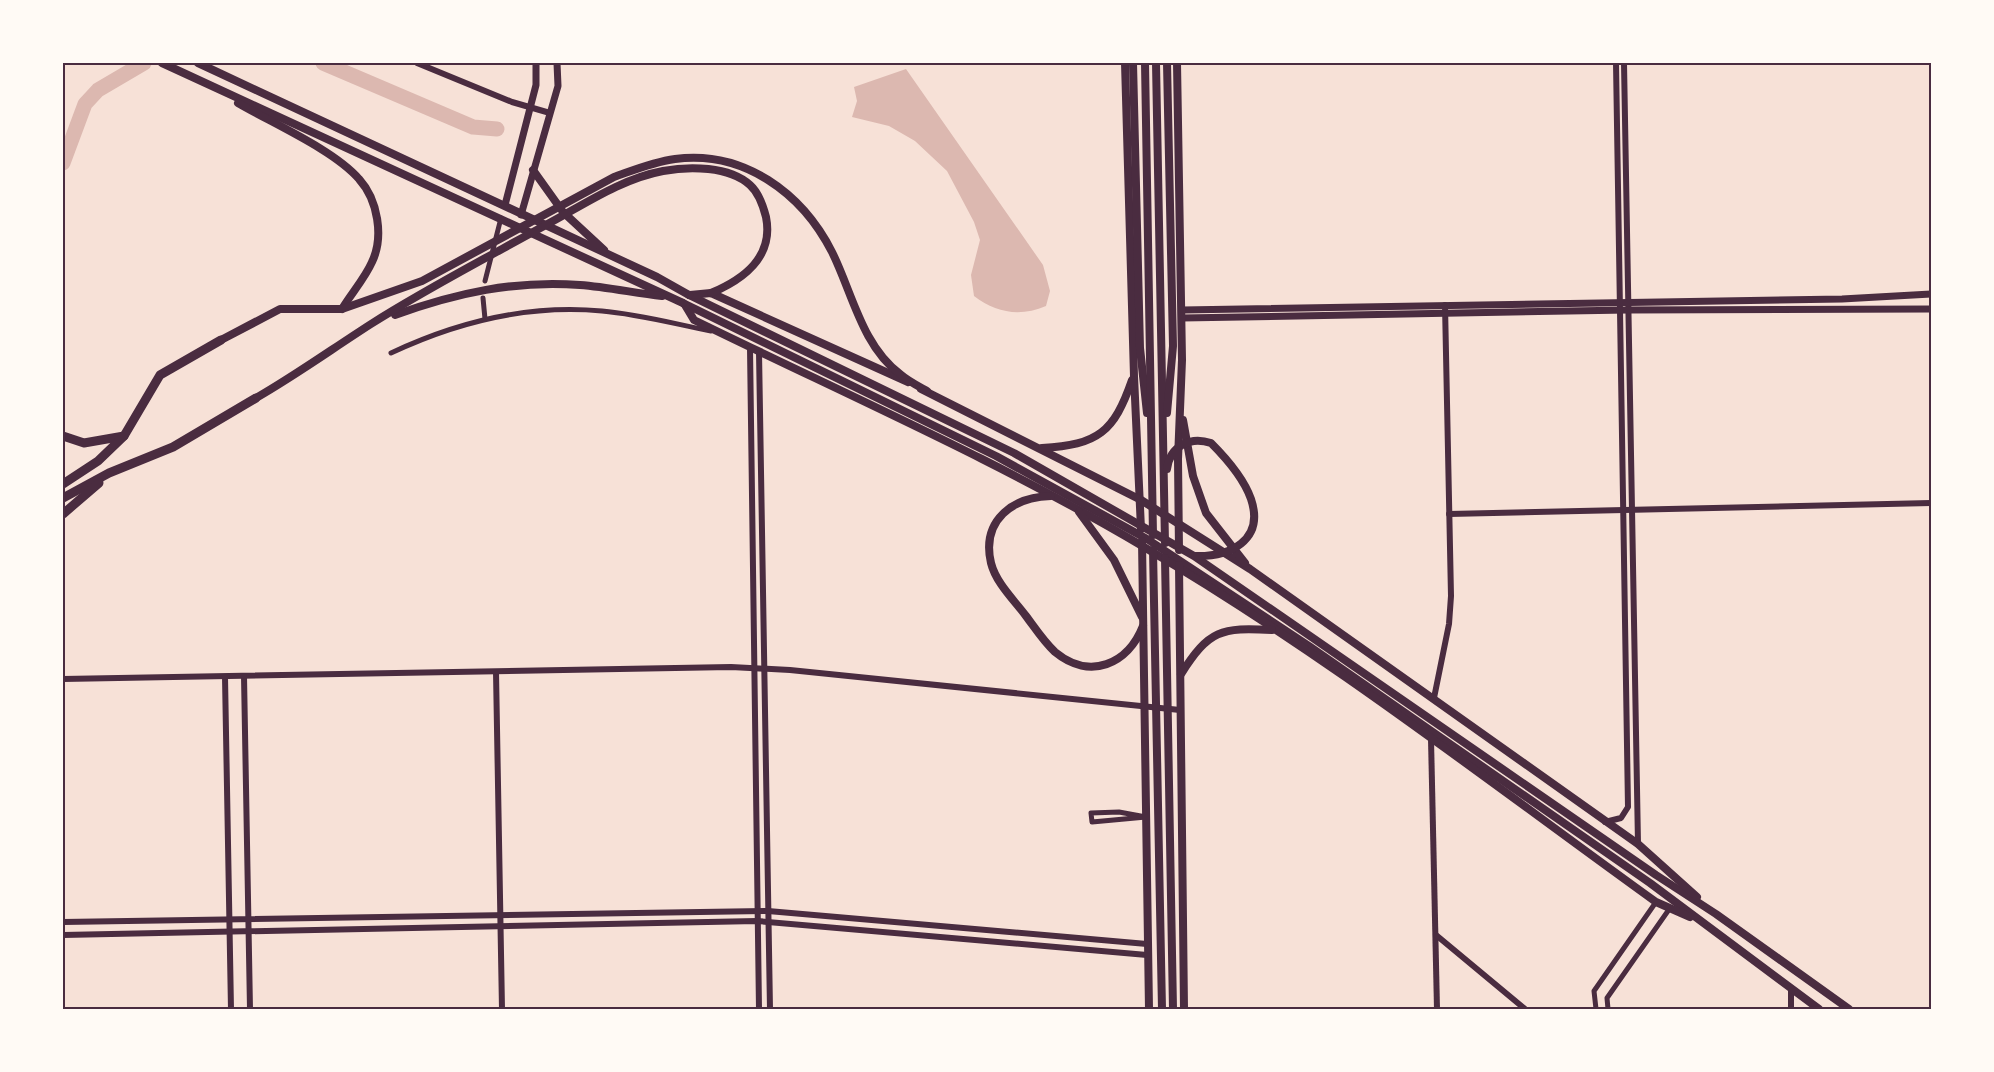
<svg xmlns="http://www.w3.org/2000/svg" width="1994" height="1072" font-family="Commissioner,sans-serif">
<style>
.water{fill:#dcb8b0}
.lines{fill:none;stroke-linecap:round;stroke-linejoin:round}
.river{stroke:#dcb8b0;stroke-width:15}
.minor{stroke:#4a2c40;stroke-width:5}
.tertiary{stroke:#4a2c40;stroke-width:6}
.secondary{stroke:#4a2c40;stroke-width:7}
.primary{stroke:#4a2c40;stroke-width:8}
.trunk{stroke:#4a2c40;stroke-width:8}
.motorway{stroke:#4a2c40;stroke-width:9}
.neatline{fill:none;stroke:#4a2c40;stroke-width:2}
</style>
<rect width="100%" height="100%" fill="#f7e1d7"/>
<!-- water -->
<path class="water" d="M906 69 1043 265 1050 291 1046 306C1020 317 996 313 974 296L971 275 980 240 974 222 947 171 915 141 889 126 852 117 857 101 854 87Z"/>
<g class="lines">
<!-- river -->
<g class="river">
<polyline points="323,63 473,127 497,129"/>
<polyline points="63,163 85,104 98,90 144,63"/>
</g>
<!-- minor -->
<g class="minor">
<polyline points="485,281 501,218"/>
<polyline points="483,298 485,319"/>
<path d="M391 353C457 322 528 304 602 311 638 314 675 324 711 331"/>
<polygon points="1119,812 1146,817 1092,822 1091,813"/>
<polyline points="1596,1009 1594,991 1656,902"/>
<polyline points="1608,1009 1607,998 1670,908"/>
</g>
<!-- tertiary -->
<g class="tertiary">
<polyline points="417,63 512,102 550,113"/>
<polyline points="1624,63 1638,844"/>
<polyline points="750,348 759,1009"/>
<polyline points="759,352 770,1009"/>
<polyline points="1449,514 1931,503"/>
<polyline points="496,672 502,1009"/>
<polyline points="244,676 250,1009"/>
<polyline points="225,677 231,1009"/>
<polyline points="63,679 731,667 790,670 1180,710"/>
<polyline points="1434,698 1449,624 1451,596 1445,305"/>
<polyline points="1431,739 1437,1009"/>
<polyline points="1605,822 1621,818 1628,807 1616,63"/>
<polyline points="63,922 768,911 1147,944"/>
<polyline points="63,935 757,921 1147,955"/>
<polyline points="1436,935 1525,1009"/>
<polyline points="1791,988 1791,1009"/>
</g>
<!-- secondary -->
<g class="secondary">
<polyline points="505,205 536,85 536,63"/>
<polyline points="521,215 558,86 557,63"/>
<polyline points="1182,310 1842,299 1931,294"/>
<polyline points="1182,318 1628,310 1931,309"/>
</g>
<!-- primary -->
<g class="primary">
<polyline points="1125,63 1134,376 1141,529"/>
<polyline points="1133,63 1140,348 1147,413"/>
<polyline points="1145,63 1153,535"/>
<polyline points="1156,63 1165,543"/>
<polyline points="1167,63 1173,346 1167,413"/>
<polyline points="1177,63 1182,360 1178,459 1179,550"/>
<polyline points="689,295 1014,453 1194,556 1656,875 1716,914 1849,1009"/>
<polyline points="690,295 711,293 908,382"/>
<polyline points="683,303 996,456 1147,539 1309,646 1650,883 1819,1009"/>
<path d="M685 305 694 320C845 394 999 461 1144 547 1323 652 1488 781 1656 902L1690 917"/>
<polyline points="921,389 1141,500 1250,569 1638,844 1697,897"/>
<polyline points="1183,420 1193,476 1206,513 1245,563"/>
<path d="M1042 448C1098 445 1114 432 1132 380"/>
<path d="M1167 469C1170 446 1190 436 1211 443 1226 458 1244 479 1251 499 1265 541 1229 557 1195 556"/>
<path d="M1051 496C1013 497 981 520 991 563 996 583 1014 600 1026 616 1035 628 1044 642 1055 652 1090 681 1128 664 1143 626"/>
<polyline points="1079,512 1114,560 1142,617"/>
<polyline points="1142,541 1149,1009"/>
<polyline points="1153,550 1162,1009"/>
<polyline points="1165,558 1173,1009"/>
<polyline points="1179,565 1184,1009"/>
<path d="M1181 674C1209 630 1221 627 1272 630"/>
</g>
<!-- trunk -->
<g class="trunk">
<polyline points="162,63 683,303"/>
<polyline points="198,63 657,277 689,295"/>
<path d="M238 103C272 123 334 150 359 179 378 200 384 237 372 262 365 278 351 294 342 309"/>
<polyline points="533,170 563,212 604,250"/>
<path d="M395 315C456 293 515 280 580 285 607 287 635 293 662 296"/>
<path d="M221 340 280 309H342L422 281 614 177C634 170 653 162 675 159 744 150 802 193 832 252 852 292 862 346 900 374 908 381 918 386 927 391"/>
<path d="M256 398C296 375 332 349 371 324 426 289 486 258 544 226 582 206 620 179 663 171 689 166 729 166 750 185 759 193 763 205 766 217 774 257 744 279 711 293"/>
</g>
<!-- motorway -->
<g class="motorway">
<polyline points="63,436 84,443 124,436"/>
<polyline points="63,484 98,461 124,436 160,375 221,340"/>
<polyline points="63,498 109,473 173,447 256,398"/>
<polyline points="63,514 99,483"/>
</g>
</g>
<!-- border -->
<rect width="1994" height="1072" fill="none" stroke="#fffaf5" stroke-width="129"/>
<rect x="64" y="64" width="1866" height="944" class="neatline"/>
</svg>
